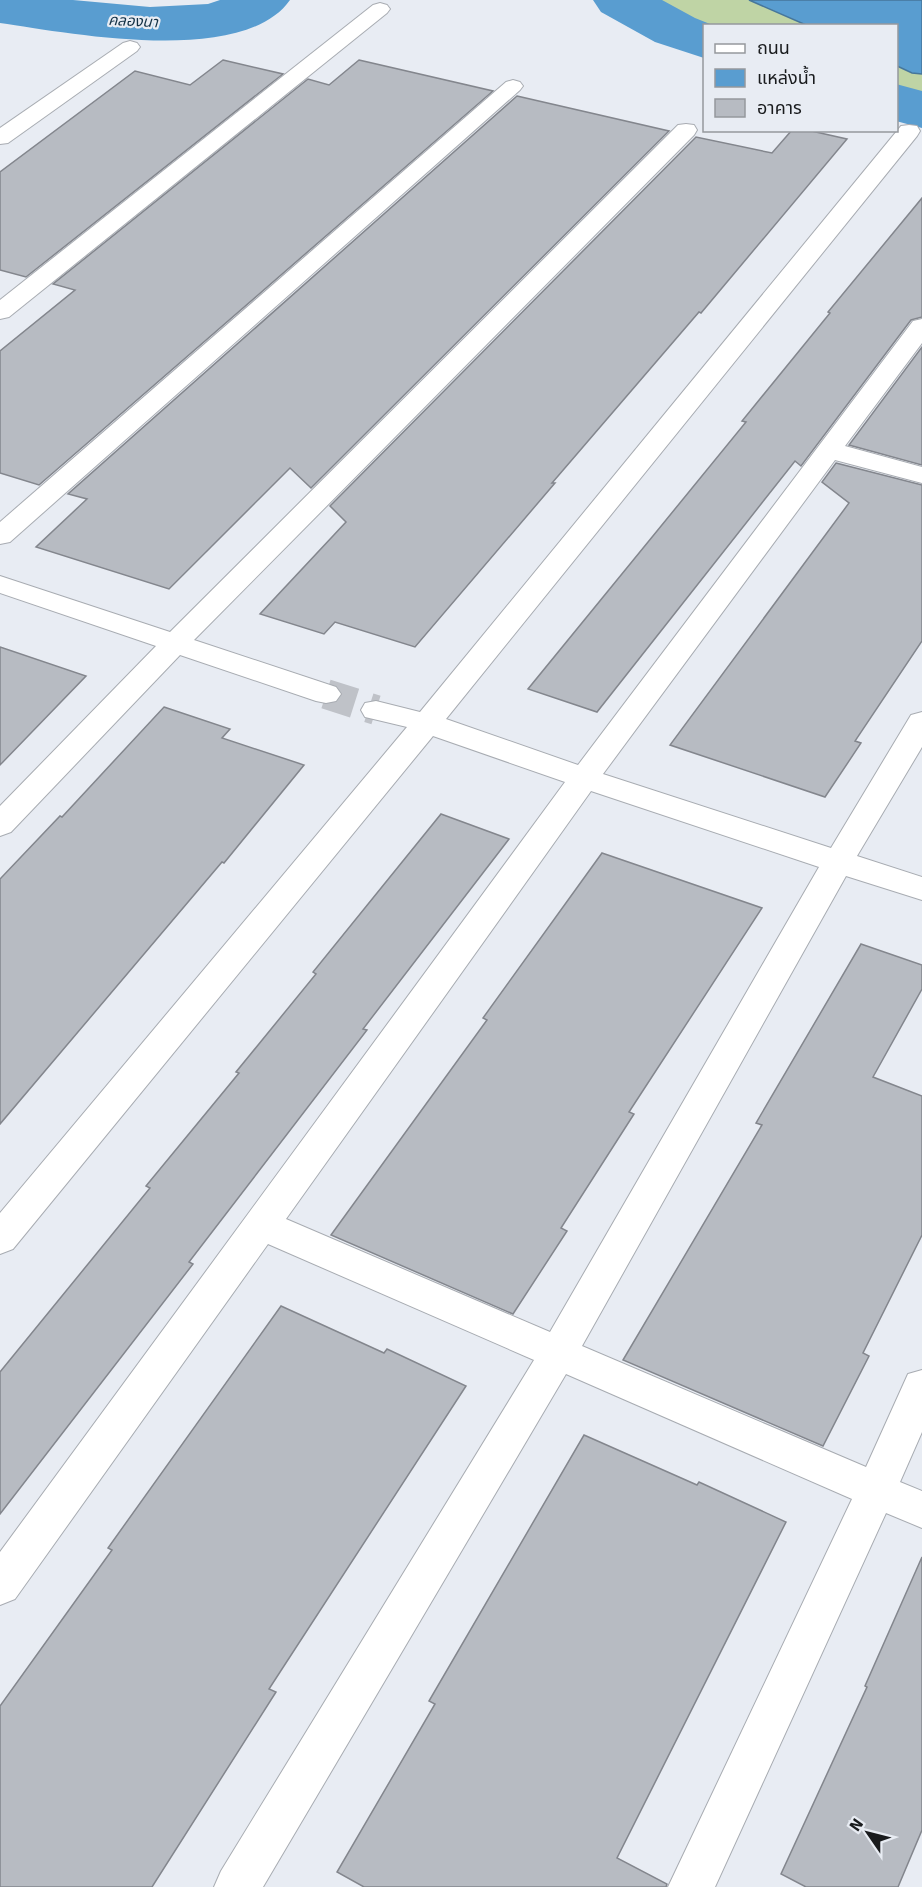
<svg xmlns="http://www.w3.org/2000/svg" width="922" height="1887" font-family="Signika,'Noto Sans Thai',sans-serif">
<style>
.green{fill:#bfd4a5}
.water{fill:#599dd0;stroke:#46769a;stroke-width:1.5}
.lines{fill:none;stroke-linecap:round;stroke-linejoin:round}
.river{fill:#599dd0;fill-rule:evenodd}
.building{fill:#b7bbc2;stroke:#83868d;stroke-width:1.5}
.minor-tunnel{stroke:#bfc2c8;stroke-width:30;stroke-dasharray:30 15;stroke-linecap:butt}
.minor-casing{stroke:#a8acb2;stroke-width:2}
.minor{fill:#fff;fill-rule:evenodd}
.labels{text-anchor:middle;dominant-baseline:central;stroke-width:4.5;stroke-linejoin:round;paint-order:stroke}
.far-water-label{font-size:15px;font-style:italic;fill:#133146;stroke:#e8ecf3}
</style>
<rect width="100%" height="100%" fill="#e8ecf3"/>
<!-- green -->
<g class="green">
<polygon points="641,0 749,0 806,25 704,26 704,29"/>
<polygon points="896,66 912,73 922,74 922,98 897,91"/>
</g>
<!-- water -->
<polygon class="water" points="749,0 922,0 922,74 912,73 897,66 896,26 806,25"/>
<g class="lines">
<!-- river -->
<g class="river">
<path d="M0 0H73L150 7 208 4 220 0H290C243 67 69 33 0 23Z"/>
<polygon points="593,0 662,0 695,18 715,26 704,26 704,58 655,42 601,12"/>
<polygon points="896,84 922,91 922,128 896,121"/>
</g>
</g>
<!-- building -->
<g class="building">
<polygon points="223,60 283,74 26,277 0,270 0,172 135,71 190,85"/>
<polygon points="359,60 493,91 39,485 0,473 0,351 75,290 53,284 308,79 329,85"/>
<polygon points="517,96 669,131 311,488 290,468 169,589 36,547 87,499 68,494"/>
<polygon points="792,130 807,130 847,139 701,313 699,312 552,483 555,483 415,647 335,622 324,634 260,614 346,522 330,506 696,137 772,153"/>
<polygon points="922,198 922,317 911,320 801,466 795,461 597,712 528,689 746,422 742,421 830,313 828,312"/>
<polygon points="922,347 922,465 849,445"/>
<polygon points="836,463 922,485 922,641 855,741 861,743 825,797 670,745 849,503 822,482"/>
<polygon points="0,647 86,676 0,765"/>
<polygon points="164,707 230,729 222,738 304,765 224,863 222,862 0,1124 0,879 60,816 62,817"/>
<polygon points="441,814 509,839 363,1029 367,1030 189,1262 193,1264 0,1514 0,1372 150,1188 146,1186 239,1073 236,1072 316,974 313,972"/>
<polygon points="602,853 762,908 629,1112 634,1114 561,1228 567,1231 513,1314 331,1235 487,1020 483,1018"/>
<polygon points="861,944 922,965 922,989 873,1077 922,1096 922,1235 863,1353 869,1356 823,1446 623,1360 762,1125 756,1123"/>
<polygon points="281,1306 384,1353 387,1349 466,1386 269,1689 276,1692 152,1887 0,1887 0,1706 112,1550 108,1548"/>
<polygon points="584,1435 697,1485 699,1482 786,1522 617,1858 667,1884 666,1887 364,1887 337,1872 435,1704 429,1701"/>
<polygon points="922,1557 922,1830 898,1887 806,1887 781,1874 867,1687 865,1686"/>
</g>
<g class="lines">
<!-- minor-tunnel -->
<polyline class="minor-tunnel" points="326,694 376,710"/>
<!-- minor casing -->
<g class="minor-casing">
<g id="minor">
<polygon points="380,3 387,5 390,9 387,13 9,317 0,319 0,300 373,5"/>
<polygon points="130,41 137,43 140,47 137,51 8,143 0,144 0,128 123,43"/>
<polygon points="513,80 520,82 523,86 520,90 10,542 0,544 0,522 506,82"/>
<polygon points="686,124 694,125 697,130 694,135 194,640 336,687 341,694 336,701 326,703 316,701 180,655 11,832 0,836 0,806 156,646 0,593 0,576 170,632 678,125"/>
<path d="M909 125 917 126 920 131 917 136 446 719 578 765 913 321 922 319V343L845 446 922 467V483L835 460 603 774 831 848 911 715 922 712V747L857 856 922 877V900L846 876 582 1346 866 1467 908 1374 922 1370V1432L900 1482 922 1491V1528L886 1513 715 1887H668L852 1499 566 1374 263 1887H214L221 1871 534 1360 268 1244 15 1599 0 1605V1552L565 782 433 736 13 1249 0 1254V1213L407 727 365 717 361 710 365 703 376 701 420 712 901 126ZM591 791 819 867 550 1332 286 1219Z"/>
</g>
</g>
<!-- minor -->
<use href="#minor" class="minor"/>
</g>
<g class="labels">
<!-- far-water labels -->
<g class="far-water-label">
<text transform="translate(133 21) rotate(3)">คลองนา</text>
</g>
</g>
<!-- legend -->
<rect x="703" y="24" width="195" height="108" fill="#e8ecf3" stroke="#95989d" stroke-width="1.5"/>
<rect x="715" y="44" width="30" height="9" fill="#ffffff" stroke="#95989d" stroke-width="1.5"/>
<text x="757" y="54" font-size="18" fill="#191b1d">ถนน</text>
<rect x="715" y="69" width="30" height="18" fill="#599dd0" stroke="#95989d" stroke-width="1.5"/>
<text x="757" y="84" font-size="18" fill="#191b1d">แหล่งน้ำ</text>
<rect x="715" y="99" width="30" height="18" fill="#b7bbc2" stroke="#95989d" stroke-width="1.5"/>
<text x="757" y="114" font-size="18" fill="#191b1d">อาคาร</text>
<!-- north arrow -->
<g transform="translate(868 1833) rotate(305)" stroke="#e8ecf3" stroke-width="4.5" paint-order="stroke">
<path d="M0-4.5L10 22L0 15L-10 22Z" fill="#191b1d"/>
<text y="-9" font-size="16" font-weight="bold" text-anchor="middle" fill="#191b1d">N</text>
</g>
</svg>
